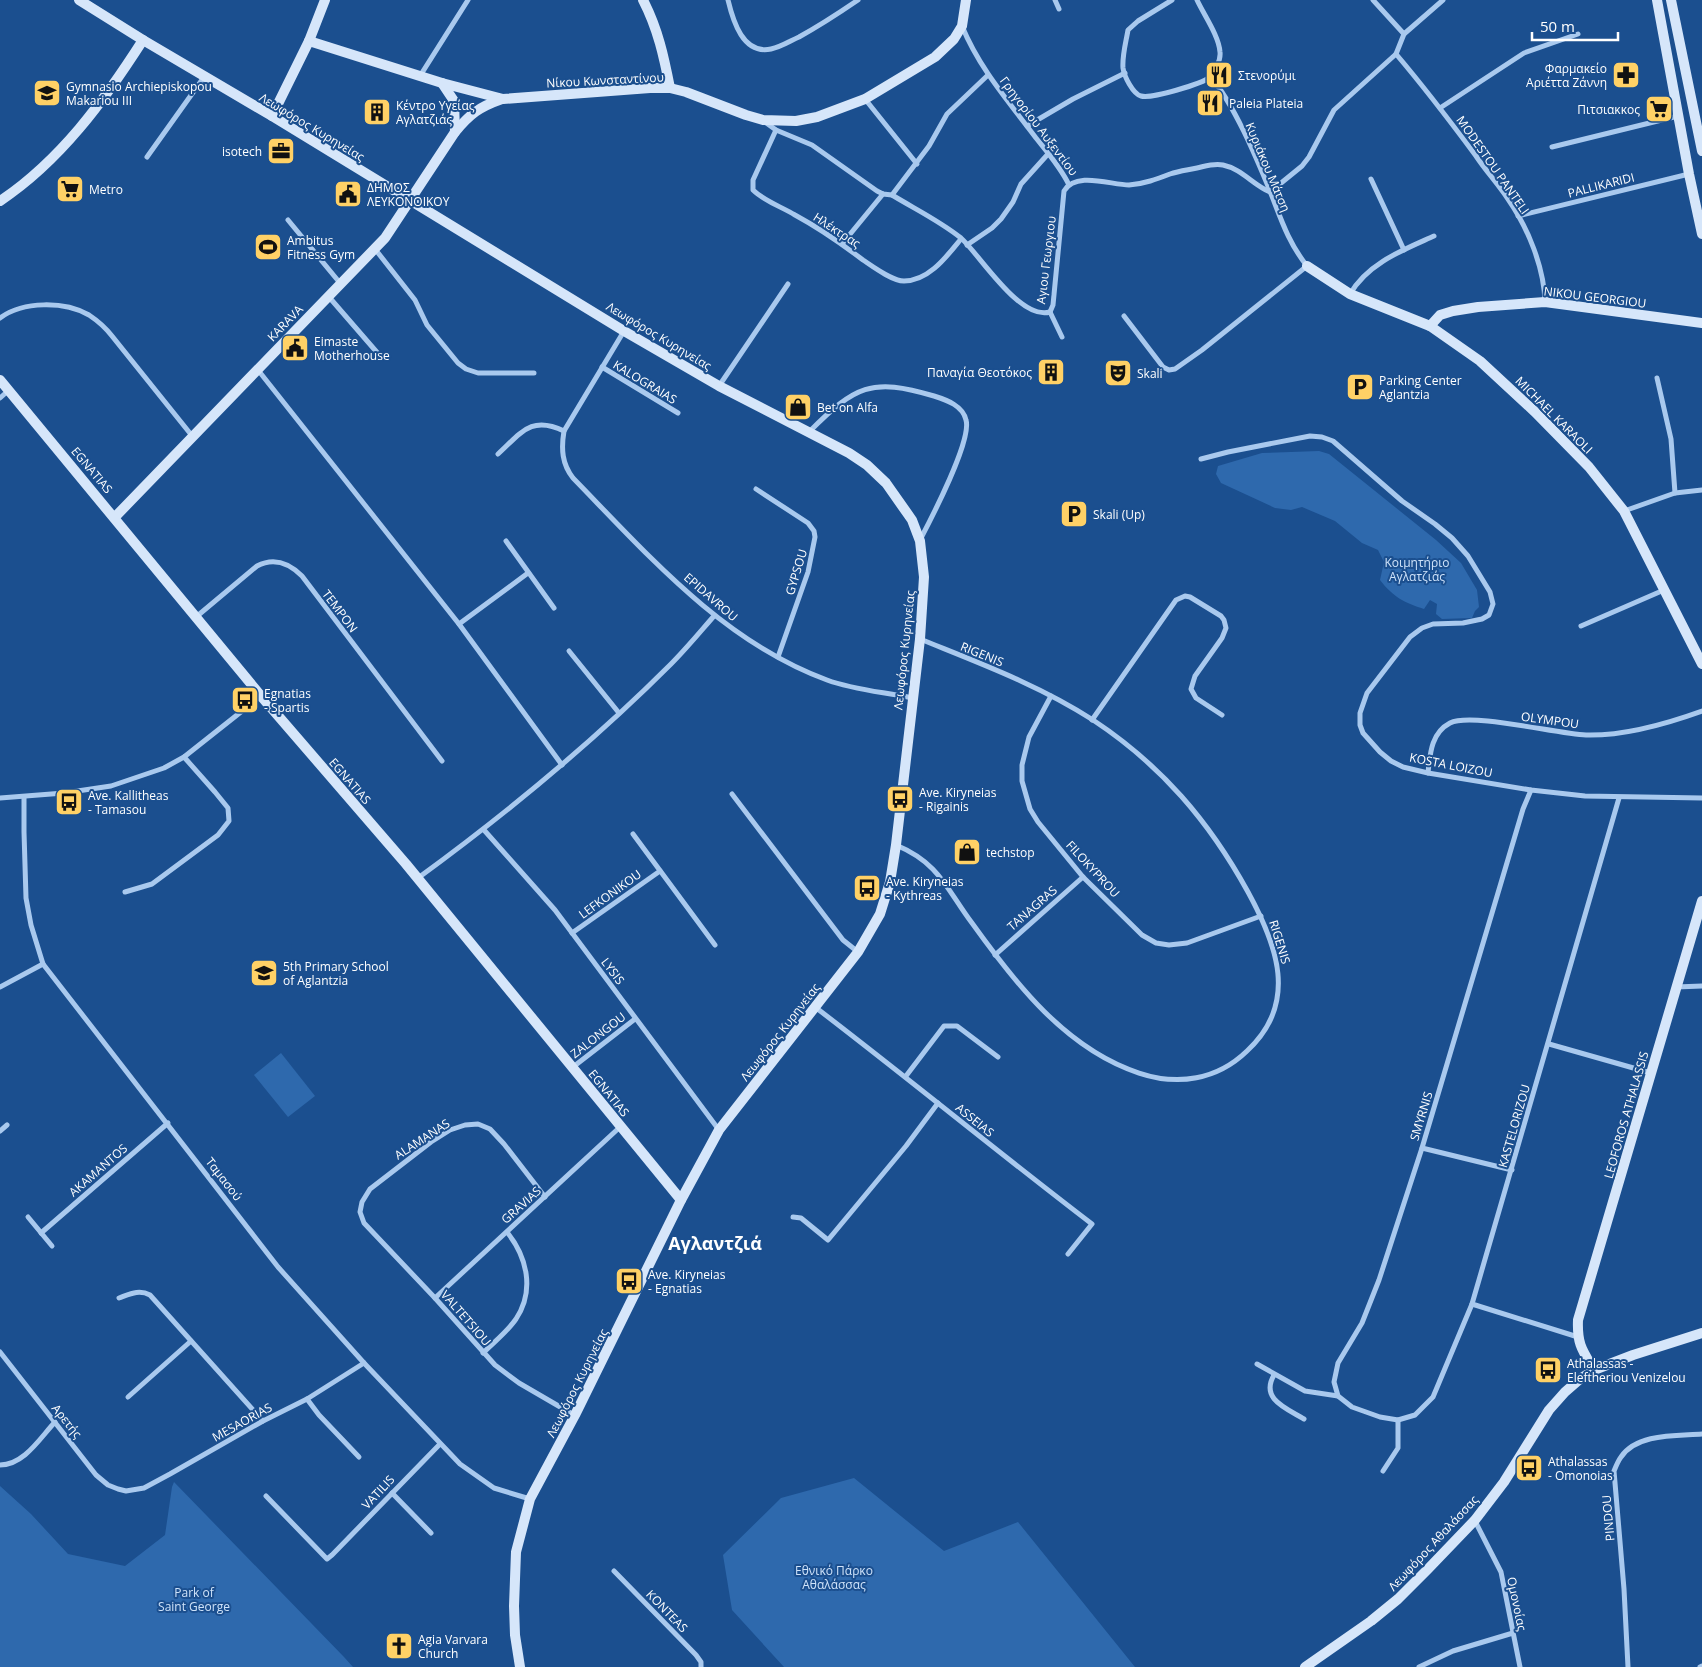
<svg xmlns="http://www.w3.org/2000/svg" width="1702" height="1667" font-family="'Open Sans',sans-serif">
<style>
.green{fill:#2e69ad}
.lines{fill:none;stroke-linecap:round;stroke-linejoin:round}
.street{stroke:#a9c9ee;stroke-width:5}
.secondary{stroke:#d6e6fa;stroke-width:10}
.labels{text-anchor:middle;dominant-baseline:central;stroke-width:4;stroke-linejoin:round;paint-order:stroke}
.poi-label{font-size:12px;fill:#fff;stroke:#1b4f8f;text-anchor:start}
.street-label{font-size:12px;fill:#fff;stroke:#1b4f8f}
.park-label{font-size:12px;fill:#cfe3fa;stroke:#1b4f8f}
.district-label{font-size:18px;font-weight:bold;fill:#fff;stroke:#1b4f8f}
</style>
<rect width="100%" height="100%" fill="#1b4f8f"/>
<!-- green -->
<g class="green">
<path d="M1319 451 1329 454 1436 540 1461 563 1477 590 1479 607 1475 611 1472 618 1442 619 1436 614 1437 604 1430 600 1424 609C1405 603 1393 597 1380 580L1384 562 1378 550 1362 543 1335 521 1302 507 1291 510 1275 508 1221 483 1216 474 1218 466 1262 453Z"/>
<polygon points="281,1053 315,1096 288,1117 254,1075"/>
<polygon points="854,1478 944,1551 1018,1522 1135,1667 784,1667 732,1610 723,1555 781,1498"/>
<polygon points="174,1482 344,1657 353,1667 0,1667 0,1486 31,1514 68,1554 125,1566 165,1535 172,1487"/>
</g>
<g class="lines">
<!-- street -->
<g class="street">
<path d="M728 0C733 21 743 55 771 49 781 47 790 41 799 37 819 26 839 13 858 0"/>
<polyline points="1055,0 1059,9"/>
<path d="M1172 0 1138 21 1128 30C1126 42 1122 56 1123 68 1124 76 1133 94 1141 96 1151 99 1202 84 1210 77 1215 71 1221 60 1220 52 1219 36 1204 15 1197 0"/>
<polyline points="1373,0 1404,34"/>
<path d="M962 26C979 68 1009 102 1036 138 1048 153 1061 168 1069 185"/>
<path d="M1396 54C1424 87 1450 121 1476 156 1486 171 1498 184 1508 199 1528 228 1544 267 1545 302"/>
<polyline points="420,76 468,0"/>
<polyline points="865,99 917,164"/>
<polyline points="1440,108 1524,53 1578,34"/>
<path d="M765 122 776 130 812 145 877 191 883 194 892 195C915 209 940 221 961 238 980 255 1020 321 1050 312"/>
<polyline points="1027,126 1073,99 1125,73"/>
<path d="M776 130 753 180V190C764 201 782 207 795 215 819 228 842 244 863 260 872 266 892 281 904 281 929 281 947 256 961 239"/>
<polyline points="1552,147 1678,116"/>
<polyline points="147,157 204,77"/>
<polyline points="1371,179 1404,250"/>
<polyline points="1270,192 1302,166 1309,157 1334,110 1396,54 1404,34 1443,0"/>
<polyline points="892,195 929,146 947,114 988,75"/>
<polyline points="1518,216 1689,174"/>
<polyline points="288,220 340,283"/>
<polyline points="842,244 883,194"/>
<polyline points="967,245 992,228 1001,219 1013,202 1021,184 1048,154"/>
<polyline points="375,249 415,300 427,325 458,363 466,369 478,373 534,373"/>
<path d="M1350 294C1368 263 1403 250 1434 236"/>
<polyline points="329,297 381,357"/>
<path d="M1050 312 1053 305 1064 191C1076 171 1111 185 1129 185 1144 184 1157 179 1170 174 1179 171 1188 170 1197 168 1206 166 1214 163 1223 165 1242 169 1253 185 1270 192"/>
<polyline points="1050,312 1062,337"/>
<path d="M1124 316 1163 367 1169 370 1175 369 1202 350 1307 266C1288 242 1281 219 1270 191 1256 157 1234 104 1210 76"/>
<path d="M0 318C23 301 64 301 89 315 98 321 105 327 112 336L193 437"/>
<path d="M624 331 564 431C561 449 562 464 573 478 648 555 723 642 827 680 854 690 884 692 912 698"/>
<polyline points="602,367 678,413"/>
<polyline points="258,370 459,624 562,765"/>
<polyline points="1657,378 1671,439 1675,493"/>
<polyline points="719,386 788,284"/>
<polyline points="0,398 9,390"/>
<path d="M809 432C855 386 871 377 934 396 947 400 963 406 966 420 972 440 931 519 920 540"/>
<path d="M498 454C521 433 531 415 564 431"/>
<polyline points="1201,459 1228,452 1310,436 1322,437 1333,441 1402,501 1435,524 1452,538 1468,556 1490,592 1493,604 1489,615 1482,619 1463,623 1433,624 1422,628 1410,637 1367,693 1360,713 1360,725 1363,733 1380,752 1391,761 1403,767 1428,773 1531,790 1585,796 1702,798"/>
<polyline points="756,489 808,523 814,531 815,537 808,572 778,657"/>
<polyline points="1624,511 1675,493 1702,490"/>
<polyline points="506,541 554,608"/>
<path d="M196 617 257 566C274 557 289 563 302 576L442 761"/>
<polyline points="459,624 528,573"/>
<polyline points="1581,626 1664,590"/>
<polyline points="569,651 619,713"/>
<polyline points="1051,696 1029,737 1022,765 1022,781 1030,809 1038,822 1083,877 1142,935 1156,943 1169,945 1187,943 1261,916"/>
<polyline points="1092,720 1176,600 1185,596 1190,597 1221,616 1224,620 1226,628 1222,638 1195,676 1191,689 1196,698 1222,715"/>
<path d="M1428 773C1430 754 1431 733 1450 723 1471 712 1557 734 1586 735 1625 736 1666 724 1702 711"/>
<polyline points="1531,790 1523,809 1422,1148 1379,1280 1362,1323 1338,1363 1334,1382 1338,1396 1352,1407 1380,1417 1398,1420 1415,1415 1433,1397 1472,1304 1619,798"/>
<polyline points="732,794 843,940 858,952"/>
<polyline points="24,797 24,832 26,898 31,925 43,964 278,1267 364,1363 460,1464 494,1488 530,1499"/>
<polyline points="0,798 64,793 111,786 164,768 184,757 261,696"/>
<polyline points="484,830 555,910 719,1130"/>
<polyline points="633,834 715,945"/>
<path d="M896 845C939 863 946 888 972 923 1015 983 1066 1049 1139 1073 1178 1086 1217 1080 1247 1051 1299 1003 1277 945 1248 892 1209 821 1161 765 1093 720 1039 685 979 663 920 639"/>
<path d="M418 878C507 813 593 742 671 664 686 649 700 632 714 616"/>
<polyline points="125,892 152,884 218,835 229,821 228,808 215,792 184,757"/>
<polyline points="572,933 660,871"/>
<polyline points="995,955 1083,877"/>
<polyline points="0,987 43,964"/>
<polyline points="1676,987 1702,986"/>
<path d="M815 1007C908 1078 999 1153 1092 1224L1068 1254"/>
<polyline points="1549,1044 1651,1073"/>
<polyline points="573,1067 635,1019"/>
<polyline points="906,1076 944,1026 957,1026 998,1057"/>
<polyline points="0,1131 7,1125"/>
<polyline points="1422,1148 1512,1170"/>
<polyline points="545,1197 504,1144 490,1129 478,1124 465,1125 450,1130 431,1142 370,1189 362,1202 360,1212 364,1223 435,1298 495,1365 519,1383 574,1415"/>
<polyline points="28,1217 52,1246"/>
<polyline points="793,1217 801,1218 828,1240 906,1146 938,1103"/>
<polyline points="41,1233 168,1123"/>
<path d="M119 1298C130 1294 139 1289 150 1295L263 1421"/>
<polyline points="435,1298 620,1127"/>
<polyline points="1472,1304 1578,1337"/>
<polyline points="0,1352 96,1475 108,1485 118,1489 126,1491 144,1488 170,1474 263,1421 307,1399 364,1363"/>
<path d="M483 1353C494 1342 507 1332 516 1319 535 1290 527 1257 507 1232"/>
<polyline points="1257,1364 1305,1391 1338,1396"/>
<path d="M1274 1375C1260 1399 1286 1408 1304 1419"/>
<polyline points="128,1397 191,1341"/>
<polyline points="307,1399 319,1415 359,1457"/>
<path d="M0 1465C24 1465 40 1438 55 1422"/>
<polyline points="1383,1471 1398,1448 1398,1420"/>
<polyline points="392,1493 431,1533"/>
<polyline points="266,1496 327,1559 332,1555 440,1444"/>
<polyline points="1475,1521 1501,1572 1520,1667"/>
<polyline points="614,1571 696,1655 701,1662 701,1667"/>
<polyline points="1419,1667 1453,1651 1513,1633"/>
<path d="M1628 1667 1624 1589 1614 1471C1616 1466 1618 1461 1621 1457 1637 1433 1677 1436 1702 1434"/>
<polyline points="1700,1667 1702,1666"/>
</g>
<!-- secondary -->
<g class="secondary">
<polyline points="79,0 143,40 272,116 624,331 719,386 849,453 867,465 886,483 912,520 920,541 924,577 920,639 896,845 890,882 880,914 858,952 719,1130 681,1200 575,1415 530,1499 516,1552 514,1606 515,1635 520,1667"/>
<path d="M643 0C658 29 664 57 670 88"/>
<polyline points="1657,0 1689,174 1702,234"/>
<polyline points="1671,0 1702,151"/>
<polyline points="309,41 442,83 503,99 650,88 670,88 686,92 746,115 763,120 796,121 817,117 865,99 935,57 954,39 962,26 966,0"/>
<polyline points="442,83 454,101 455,132"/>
<polyline points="272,116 309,41 325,0"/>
<path d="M0 201C60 161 104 101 143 40"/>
<polyline points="1307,266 1350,294 1430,326 1480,361 1535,412 1589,467 1624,511 1702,664"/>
<polyline points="1430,326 1440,315 1453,311 1478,307 1545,302 1702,323"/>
<polyline points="0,380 261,696 406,864 681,1200"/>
<path d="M115 517 385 238 455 132C470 114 479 107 502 99"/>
<path d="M1594 1370C1582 1350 1577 1344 1578 1320L1702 901"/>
<polyline points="1305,1667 1371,1621 1398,1599 1428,1569 1475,1520 1504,1482 1549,1410 1565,1392 1580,1379 1594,1370 1633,1355 1702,1333"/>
</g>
</g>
<!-- icons -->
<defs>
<g id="restaurant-square" transform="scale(1.4375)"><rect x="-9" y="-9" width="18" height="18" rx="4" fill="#ffd166" stroke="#1b4f8f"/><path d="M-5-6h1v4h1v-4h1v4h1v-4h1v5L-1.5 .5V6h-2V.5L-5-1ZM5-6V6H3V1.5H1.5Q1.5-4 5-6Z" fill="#111"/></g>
<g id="pharmacy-square" transform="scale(1.4375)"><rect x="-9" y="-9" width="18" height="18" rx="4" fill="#ffd166" stroke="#1b4f8f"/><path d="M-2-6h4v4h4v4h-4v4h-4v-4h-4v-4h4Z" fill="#111"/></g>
<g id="school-square" transform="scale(1.4375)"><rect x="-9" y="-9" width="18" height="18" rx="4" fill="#ffd166" stroke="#1b4f8f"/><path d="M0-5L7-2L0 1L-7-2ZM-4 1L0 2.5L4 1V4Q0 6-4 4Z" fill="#111"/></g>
<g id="supermarket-square" transform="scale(1.4375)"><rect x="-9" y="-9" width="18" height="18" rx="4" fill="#ffd166" stroke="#1b4f8f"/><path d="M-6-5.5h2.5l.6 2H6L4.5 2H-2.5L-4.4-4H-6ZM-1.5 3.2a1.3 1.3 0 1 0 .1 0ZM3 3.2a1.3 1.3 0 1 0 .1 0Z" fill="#111"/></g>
<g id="building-square" transform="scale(1.4375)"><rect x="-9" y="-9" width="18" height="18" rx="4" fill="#ffd166" stroke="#1b4f8f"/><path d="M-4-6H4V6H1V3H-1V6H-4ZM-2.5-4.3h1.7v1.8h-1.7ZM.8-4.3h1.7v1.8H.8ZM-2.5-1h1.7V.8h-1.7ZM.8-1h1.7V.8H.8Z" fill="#111"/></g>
<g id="office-square" transform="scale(1.4375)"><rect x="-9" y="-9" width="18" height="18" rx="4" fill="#ffd166" stroke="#1b4f8f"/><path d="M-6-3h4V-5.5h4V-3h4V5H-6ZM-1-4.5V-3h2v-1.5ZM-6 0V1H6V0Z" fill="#111"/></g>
<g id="civic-square" transform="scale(1.4375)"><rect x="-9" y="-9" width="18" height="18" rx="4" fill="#ffd166" stroke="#1b4f8f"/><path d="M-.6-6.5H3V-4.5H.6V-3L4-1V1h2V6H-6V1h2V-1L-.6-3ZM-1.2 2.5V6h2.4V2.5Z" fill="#111"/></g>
<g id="stadium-square" transform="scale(1.4375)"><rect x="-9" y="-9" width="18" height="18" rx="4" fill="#ffd166" stroke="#1b4f8f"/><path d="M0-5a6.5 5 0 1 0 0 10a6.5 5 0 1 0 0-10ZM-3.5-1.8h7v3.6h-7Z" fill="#111"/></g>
<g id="theatre-square" transform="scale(1.4375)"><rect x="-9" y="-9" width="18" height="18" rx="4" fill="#ffd166" stroke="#1b4f8f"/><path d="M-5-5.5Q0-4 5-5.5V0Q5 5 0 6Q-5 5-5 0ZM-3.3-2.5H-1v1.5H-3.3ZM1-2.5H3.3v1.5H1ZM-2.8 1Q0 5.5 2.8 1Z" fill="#111"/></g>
<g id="parking-square" transform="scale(1.4375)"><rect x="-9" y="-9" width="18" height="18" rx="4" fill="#ffd166" stroke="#1b4f8f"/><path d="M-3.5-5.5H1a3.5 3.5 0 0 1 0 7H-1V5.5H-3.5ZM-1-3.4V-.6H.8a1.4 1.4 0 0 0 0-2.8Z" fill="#111"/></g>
<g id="shop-square" transform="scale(1.4375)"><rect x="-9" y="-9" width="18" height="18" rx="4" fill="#ffd166" stroke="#1b4f8f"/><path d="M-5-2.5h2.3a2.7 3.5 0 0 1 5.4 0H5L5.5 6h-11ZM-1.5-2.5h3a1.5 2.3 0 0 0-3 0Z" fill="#111"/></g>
<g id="bus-square" transform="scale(1.4375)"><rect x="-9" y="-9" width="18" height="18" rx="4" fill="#ffd166" stroke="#1b4f8f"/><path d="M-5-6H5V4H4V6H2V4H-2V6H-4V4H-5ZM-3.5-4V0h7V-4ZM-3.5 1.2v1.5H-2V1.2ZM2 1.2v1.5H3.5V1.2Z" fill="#111"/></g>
<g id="church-square" transform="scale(1.4375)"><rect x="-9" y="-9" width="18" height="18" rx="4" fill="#ffd166" stroke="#1b4f8f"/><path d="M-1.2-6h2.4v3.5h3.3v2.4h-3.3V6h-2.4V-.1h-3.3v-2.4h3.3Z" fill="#111"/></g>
</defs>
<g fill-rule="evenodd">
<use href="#restaurant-square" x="1219" y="75"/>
<use href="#pharmacy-square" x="1626" y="75"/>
<use href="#school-square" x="47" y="93"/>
<use href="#restaurant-square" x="1210" y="103"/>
<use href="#supermarket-square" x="1659" y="109"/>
<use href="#building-square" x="377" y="112"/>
<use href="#office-square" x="281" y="151"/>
<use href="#supermarket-square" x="70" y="189"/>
<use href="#civic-square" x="348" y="194"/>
<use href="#stadium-square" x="268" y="247"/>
<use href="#civic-square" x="295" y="348"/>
<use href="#building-square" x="1051" y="372"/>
<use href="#theatre-square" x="1118" y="373"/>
<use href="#parking-square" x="1360" y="387"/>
<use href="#shop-square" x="798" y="407"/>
<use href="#parking-square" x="1074" y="514"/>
<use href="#bus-square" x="245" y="700"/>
<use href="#bus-square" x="900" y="799"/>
<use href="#bus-square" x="69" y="802"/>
<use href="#shop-square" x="967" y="852"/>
<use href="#bus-square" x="867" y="888"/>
<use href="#school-square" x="264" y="973"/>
<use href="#bus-square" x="629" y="1281"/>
<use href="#bus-square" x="1548" y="1370"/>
<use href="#bus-square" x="1529" y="1468"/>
<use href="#church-square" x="399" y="1646"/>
</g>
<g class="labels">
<!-- poi labels -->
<g class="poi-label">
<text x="1607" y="68" text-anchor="end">Φαρμακείο<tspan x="1607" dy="14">Αριέττα Ζάννη</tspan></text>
<text x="1238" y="75">Στενορύμι</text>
<text x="66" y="86">Gymnasio Archiepiskopou<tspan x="66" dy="14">Makariou III</tspan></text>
<text x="1229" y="103">Paleia Plateia</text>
<text x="396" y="105">Κέντρο Υγείας<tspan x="396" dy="14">Αγλατζιάς</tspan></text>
<text x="1640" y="109" text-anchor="end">Πιτσιακκος</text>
<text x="262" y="151" text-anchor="end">isotech</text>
<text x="367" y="187">ΔΗΜΟΣ<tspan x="367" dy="14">ΛΕΥΚΟΝΟΙΚΟΥ</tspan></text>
<text x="89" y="189">Metro</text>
<text x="287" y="240">Ambitus<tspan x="287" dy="14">Fitness Gym</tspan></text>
<text x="314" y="341">Eimaste<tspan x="314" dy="14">Motherhouse</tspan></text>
<text x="1032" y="372" text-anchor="end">Παναγία Θεοτόκος</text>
<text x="1137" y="373">Skali</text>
<text x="1379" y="380">Parking Center<tspan x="1379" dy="14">Aglantzia</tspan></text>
<text x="817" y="407">Bet on Alfa</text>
<text x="1093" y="514">Skali (Up)</text>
<text x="264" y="693">Egnatias<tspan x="264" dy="14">- Spartis</tspan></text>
<text x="919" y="792">Ave. Kiryneias<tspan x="919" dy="14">- Rigainis</tspan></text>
<text x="88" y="795">Ave. Kallitheas<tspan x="88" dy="14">- Tamasou</tspan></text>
<text x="986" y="852">techstop</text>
<text x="886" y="881">Ave. Kiryneias<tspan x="886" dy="14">- Kythreas</tspan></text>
<text x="283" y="966">5th Primary School<tspan x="283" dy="14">of Aglantzia</tspan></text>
<text x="648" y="1274">Ave. Kiryneias<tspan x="648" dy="14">- Egnatias</tspan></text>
<text x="1567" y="1363">Athalassas -<tspan x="1567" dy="14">Eleftheriou Venizelou</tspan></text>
<text x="1548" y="1461">Athalassas<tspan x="1548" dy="14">- Omonoias</tspan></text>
<text x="418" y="1639">Agia Varvara<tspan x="418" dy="14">Church</tspan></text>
</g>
<!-- street labels -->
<g class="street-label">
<text transform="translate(605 80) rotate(-3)">Νίκου Κωνσταντίνου</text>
<text transform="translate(1039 126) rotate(53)">Γρηγορίου Αυξεντίου</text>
<text transform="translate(312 127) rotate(31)">Λεωφόρος Κυρηνείας</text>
<text transform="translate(1493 165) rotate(55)">MODESTOU PANTELI</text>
<text transform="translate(1268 167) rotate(67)">Κυριάκου Μάτση</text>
<text transform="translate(1601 185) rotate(-14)">PALLIKARIDI</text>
<text transform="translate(837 230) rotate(33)">Ηλέκτρας</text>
<text transform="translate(1046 260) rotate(-83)">Αγιου Γεωργιου</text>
<text transform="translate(1595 297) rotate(7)">NIKOU GEORGIOU</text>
<text transform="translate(285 323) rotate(-46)">KARAVA</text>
<text transform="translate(659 336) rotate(31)">Λεωφόρος Κυρηνείας</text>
<text transform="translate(645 382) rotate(31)">KALOGRAIAS</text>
<text transform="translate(1554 415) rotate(45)">MICHAEL KARAOLI</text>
<text transform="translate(92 470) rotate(50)">EGNATIAS</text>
<text transform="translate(796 572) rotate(-73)">GYPSOU</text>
<text transform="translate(711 597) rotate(41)">EPIDAVROU</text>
<text transform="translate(340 611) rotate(53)">TEMPON</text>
<text transform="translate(904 650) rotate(-84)">Λεωφόρος Κυρηνείας</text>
<text transform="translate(982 654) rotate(22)">RIGENIS</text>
<text transform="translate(1550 720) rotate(8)">OLYMPOU</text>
<text transform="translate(1451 765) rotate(11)">KOSTA LOIZOU</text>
<text transform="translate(350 781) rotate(49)">EGNATIAS</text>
<text transform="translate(1093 869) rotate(47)">FILOKYPROU</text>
<text transform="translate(610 894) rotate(-36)">LEFKONIKOU</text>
<text transform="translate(1032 908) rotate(-41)">TANAGRAS</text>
<text transform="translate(1280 942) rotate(73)">RIGENIS</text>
<text transform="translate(613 971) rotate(53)">LYSIS</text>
<text transform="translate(780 1032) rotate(-52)">Λεωφόρος Κυρηνείας</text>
<text transform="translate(598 1035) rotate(-38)">ZALONGOU</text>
<text transform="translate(609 1093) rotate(51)">EGNATIAS</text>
<text transform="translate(1626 1115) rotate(-74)">LEOFOROS ATHALASSIS</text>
<text transform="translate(1421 1116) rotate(-73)">SMYRNIS</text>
<text transform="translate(975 1120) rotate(39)">ASSEIAS</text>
<text transform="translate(1514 1126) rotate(-74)">KASTELORIZOU</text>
<text transform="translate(422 1139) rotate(-33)">ALAMANAS</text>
<text transform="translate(98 1170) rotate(-41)">AKAMANTOS</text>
<text transform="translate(224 1179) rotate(52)">Ταμασού</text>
<text transform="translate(521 1205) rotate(-42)">GRAVIAS</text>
<text transform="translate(466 1318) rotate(49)">VALTETSIOU</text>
<text transform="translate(577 1383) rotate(-63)">Λεωφόρος Κυρηνείας</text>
<text transform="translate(67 1421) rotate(51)">Αρετής</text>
<text transform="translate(242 1422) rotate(-29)">MESAORIAS</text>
<text transform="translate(378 1492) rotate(-47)">VATILIS</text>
<text transform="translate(1608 1518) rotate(-95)">PINDOU</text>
<text transform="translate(1433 1543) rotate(-47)">Λεωφόρος Αθαλάσσας</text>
<text transform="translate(1517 1604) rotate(78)">Ομονοίας</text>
<text transform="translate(667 1611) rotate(46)">KONTEAS</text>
</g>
<!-- park labels -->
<g class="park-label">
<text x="1417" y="562">Κοιμητήριο<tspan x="1417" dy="14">Αγλατζιάς</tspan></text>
<text x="834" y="1570">Εθνικό Πάρκο<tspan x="834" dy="14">Αθαλάσσας</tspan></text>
<text x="194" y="1592">Park of<tspan x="194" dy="14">Saint George</tspan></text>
</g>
<!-- district labels -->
<g class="district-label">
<text x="715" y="1243">Αγλαντζιά</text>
</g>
</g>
<!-- scale -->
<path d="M1532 32v8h86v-8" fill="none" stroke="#ffffff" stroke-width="2.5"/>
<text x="1540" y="32" font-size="15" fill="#ffffff" stroke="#1b4f8f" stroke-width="4" paint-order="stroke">50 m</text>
</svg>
